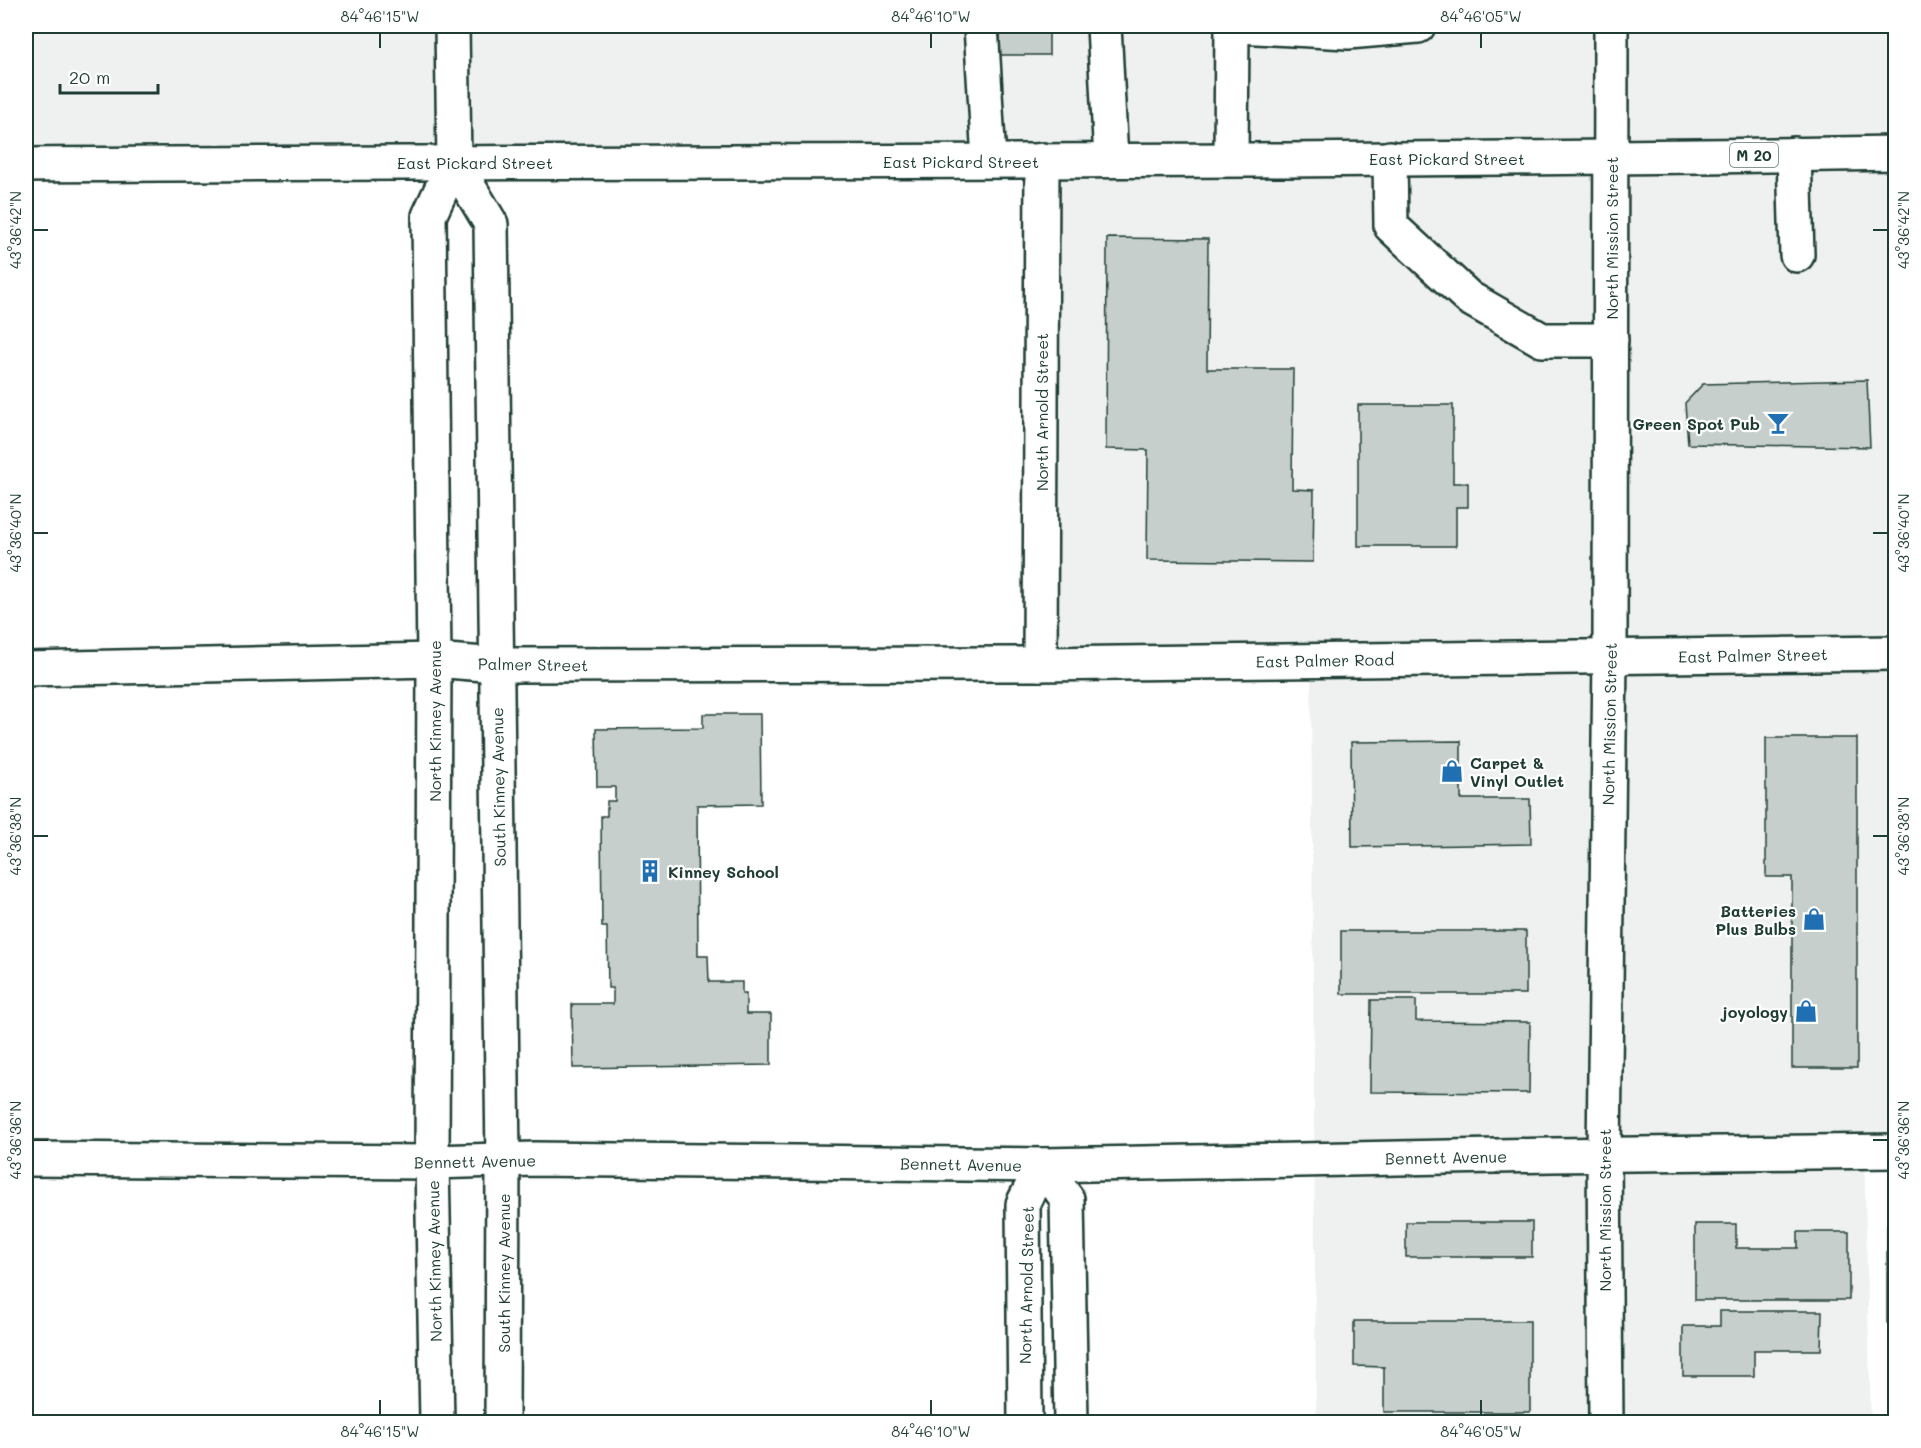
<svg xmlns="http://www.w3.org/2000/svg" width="1921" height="1448" font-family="Mali,sans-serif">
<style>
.built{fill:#eef1f0}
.building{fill:#c7cfcc;stroke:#1f3d34;stroke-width:1.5}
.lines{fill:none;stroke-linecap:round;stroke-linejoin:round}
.minor-casing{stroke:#1f3d34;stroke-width:38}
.major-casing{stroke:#1f3d34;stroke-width:38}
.minor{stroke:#fff;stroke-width:33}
.major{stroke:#fff;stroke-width:33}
.ticks{fill:none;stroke:#1f3d34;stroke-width:2}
.labels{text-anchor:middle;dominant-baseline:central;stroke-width:4.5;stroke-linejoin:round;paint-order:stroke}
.shield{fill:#fff;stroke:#627771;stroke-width:1.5}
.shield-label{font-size:15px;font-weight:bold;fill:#1f3d34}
.street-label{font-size:16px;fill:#1f3d34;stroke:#fff}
.poi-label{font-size:16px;font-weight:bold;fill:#1f3d34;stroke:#fff;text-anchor:end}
.neatline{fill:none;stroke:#1f3d34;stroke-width:2}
.ticks-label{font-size:15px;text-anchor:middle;fill:#1f3d34}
</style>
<rect width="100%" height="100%" fill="#fff"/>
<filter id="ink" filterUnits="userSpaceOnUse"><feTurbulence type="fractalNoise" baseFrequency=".0167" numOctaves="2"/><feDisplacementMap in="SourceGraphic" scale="12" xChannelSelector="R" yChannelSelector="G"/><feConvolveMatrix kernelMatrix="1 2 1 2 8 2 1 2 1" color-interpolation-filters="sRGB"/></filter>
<g filter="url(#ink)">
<!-- built -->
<polygon class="built" points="26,26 1895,26 1896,1151 1864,1152 1871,1422 1316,1422 1311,661 1040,664 1042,161 26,164"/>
<!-- building -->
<g class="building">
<rect x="1000" y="26" width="49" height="29"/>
<polygon points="1107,238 1208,239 1207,369 1293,369 1292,489 1314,490 1313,562 1147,560 1148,450 1106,449"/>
<polygon points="1867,380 1870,447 1688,444 1685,403 1703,384"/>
<polygon points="1358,405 1453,405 1453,483 1468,483 1468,507 1456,507 1456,546 1358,546"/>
<polygon points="703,714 760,714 761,804 697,805 698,956 708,956 709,982 742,982 742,994 746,994 746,1014 771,1014 771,1065 573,1068 572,1004 613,1004 613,988 608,988 607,927 602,927 601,816 607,816 607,801 615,801 615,787 597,787 596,729 703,728"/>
<polygon points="1766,738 1857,738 1857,1068 1792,1068 1792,877 1766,877"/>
<polygon points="1461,741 1461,799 1530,799 1531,844 1352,847 1351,742"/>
<rect x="1895" y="801" width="1" height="72"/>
<rect x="1341" y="931" width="185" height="63"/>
<polygon points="1371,1000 1416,1000 1416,1021 1530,1022 1529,1093 1370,1092"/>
<rect x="1406" y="1222" width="126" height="35"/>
<polygon points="1695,1224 1736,1224 1736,1248 1798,1248 1798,1232 1849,1232 1849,1300 1695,1300"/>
<rect x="1887" y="1226" width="9" height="97"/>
<polygon points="1720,1311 1822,1311 1821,1350 1754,1350 1754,1376 1683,1376 1683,1326 1720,1326"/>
<polygon points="1354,1321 1530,1321 1530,1412 1384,1412 1384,1367 1354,1366"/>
</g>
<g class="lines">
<!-- minor casing -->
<g class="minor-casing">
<g id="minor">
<polyline points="981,26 989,160"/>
<polyline points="1104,26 1111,160"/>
<polyline points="1238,26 1348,32 1418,26"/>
<polyline points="1794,154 1797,255"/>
<polyline points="1390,158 1391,226 1469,298 1542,340 1611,340"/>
<polyline points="1231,159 1232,26"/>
<polyline points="454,162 491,224 503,1159 502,1422"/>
<polyline points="1040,664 1042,160"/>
<polyline points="26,669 434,660 497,665 1040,664 1896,653"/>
<polyline points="26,1159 432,1162 534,1159 1043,1165 1551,1155 1896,1151"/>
<polyline points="437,1422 432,1162 434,660 429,216 454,162 452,26"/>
<polyline points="1025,1422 1023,1204 1043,1165 1067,1199 1071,1422"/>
</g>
</g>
<!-- major casing -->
<g class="major-casing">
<g id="major">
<path d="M26 165C649 160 1272 164 1896 153"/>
<polyline points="1606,1422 1604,1154 1610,656 1611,26"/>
</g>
</g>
<!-- minor -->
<use href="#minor" class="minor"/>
<!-- major -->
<use href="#major" class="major"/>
</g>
</g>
<!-- ticks -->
<path class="ticks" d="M380 33V48M931 33V48M1481 33V48M33 230H48M1873 230H1888M33 533H48M1873 533H1888M33 836H48M1873 836H1888M33 1140H48M1873 1140H1888M380 1400V1415M931 1400V1415M1481 1400V1415"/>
<!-- icons -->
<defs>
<g id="bar-bare" transform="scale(1.8)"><path d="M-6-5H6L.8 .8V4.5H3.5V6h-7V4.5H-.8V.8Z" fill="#1f6fb2" stroke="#fff" stroke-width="2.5" paint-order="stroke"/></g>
<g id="shop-bare" transform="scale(1.8)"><path d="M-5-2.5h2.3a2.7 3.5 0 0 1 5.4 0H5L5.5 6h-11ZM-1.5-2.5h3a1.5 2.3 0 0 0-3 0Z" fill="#1f6fb2" stroke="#fff" stroke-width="2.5" paint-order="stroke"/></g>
<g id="building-bare" transform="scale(1.8)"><path d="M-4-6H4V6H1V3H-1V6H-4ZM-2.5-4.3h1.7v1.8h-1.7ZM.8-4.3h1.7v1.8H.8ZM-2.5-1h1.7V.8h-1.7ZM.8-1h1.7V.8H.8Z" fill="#1f6fb2" stroke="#fff" stroke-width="2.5" paint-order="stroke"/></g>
</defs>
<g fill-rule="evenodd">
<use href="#bar-bare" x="1778" y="423"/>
<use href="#shop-bare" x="1452" y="771"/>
<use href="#building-bare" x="650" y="871"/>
<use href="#shop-bare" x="1814" y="919"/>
<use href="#shop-bare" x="1806" y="1011"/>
</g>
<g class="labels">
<!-- shield labels -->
<rect class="shield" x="1730" y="143" width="48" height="24" rx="4.5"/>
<g class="shield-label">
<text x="1754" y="155">M 20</text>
</g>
<!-- street labels -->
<g class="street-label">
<text x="1447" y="158">East Pickard Street</text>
<text x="961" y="161">East Pickard Street</text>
<text x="475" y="162">East Pickard Street</text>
<text transform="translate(1611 238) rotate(-90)">North Mission Street</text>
<text transform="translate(1041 412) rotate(-90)">North Arnold Street</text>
<text transform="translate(1753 655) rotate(-1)">East Palmer Street</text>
<text transform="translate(1325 660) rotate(-1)">East Palmer Road</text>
<text transform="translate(533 664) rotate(1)">Palmer Street</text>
<text transform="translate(434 721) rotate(-90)">North Kinney Avenue</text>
<text transform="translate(1609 724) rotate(-89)">North Mission Street</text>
<text transform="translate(498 787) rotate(-91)">South Kinney Avenue</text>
<text transform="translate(1446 1157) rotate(-1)">Bennett Avenue</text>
<text transform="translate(475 1161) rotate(-1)">Bennett Avenue</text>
<text transform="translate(961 1164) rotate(1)">Bennett Avenue</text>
<text transform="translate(1604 1210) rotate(-90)">North Mission Street</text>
<text transform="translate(434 1261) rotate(-91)">North Kinney Avenue</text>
<text transform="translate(503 1273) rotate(-90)">South Kinney Avenue</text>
<text transform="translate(1026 1285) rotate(-89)">North Arnold Street</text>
</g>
<!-- poi labels -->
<g class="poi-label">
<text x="1760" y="423">Green Spot Pub</text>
<text x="1470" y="762" text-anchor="start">Carpet &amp;<tspan x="1470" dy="18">Vinyl Outlet</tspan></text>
<text x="668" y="871" text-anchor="start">Kinney School</text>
<text x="1796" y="910">Batteries<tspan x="1796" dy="18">Plus Bulbs</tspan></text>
<text x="1788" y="1011">joyology</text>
</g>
</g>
<!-- margin -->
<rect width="1921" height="1448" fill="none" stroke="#fff" stroke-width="66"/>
<!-- scale -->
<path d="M60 84v9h98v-9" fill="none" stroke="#1f3d34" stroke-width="3"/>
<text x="69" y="84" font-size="18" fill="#1f3d34" stroke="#ffffff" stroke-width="4.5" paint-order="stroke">20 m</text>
<rect x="33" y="33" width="1855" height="1382" class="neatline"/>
<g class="ticks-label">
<text x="380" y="22">84°46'15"W</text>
<text x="931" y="22">84°46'10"W</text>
<text x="1481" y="22">84°46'05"W</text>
<text transform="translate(16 230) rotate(-90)" y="5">43°36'42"N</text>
<text transform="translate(1904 230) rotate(-90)" y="5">43°36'42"N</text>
<text transform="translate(16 533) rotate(-90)" y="5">43°36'40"N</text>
<text transform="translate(1904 533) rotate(-90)" y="5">43°36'40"N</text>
<text transform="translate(16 836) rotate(-90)" y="5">43°36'38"N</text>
<text transform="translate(1904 836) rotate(-90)" y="5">43°36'38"N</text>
<text transform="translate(16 1140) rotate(-90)" y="5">43°36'36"N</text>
<text transform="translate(1904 1140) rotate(-90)" y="5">43°36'36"N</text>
<text x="380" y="1437">84°46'15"W</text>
<text x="931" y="1437">84°46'10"W</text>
<text x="1481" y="1437">84°46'05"W</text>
</g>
</svg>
